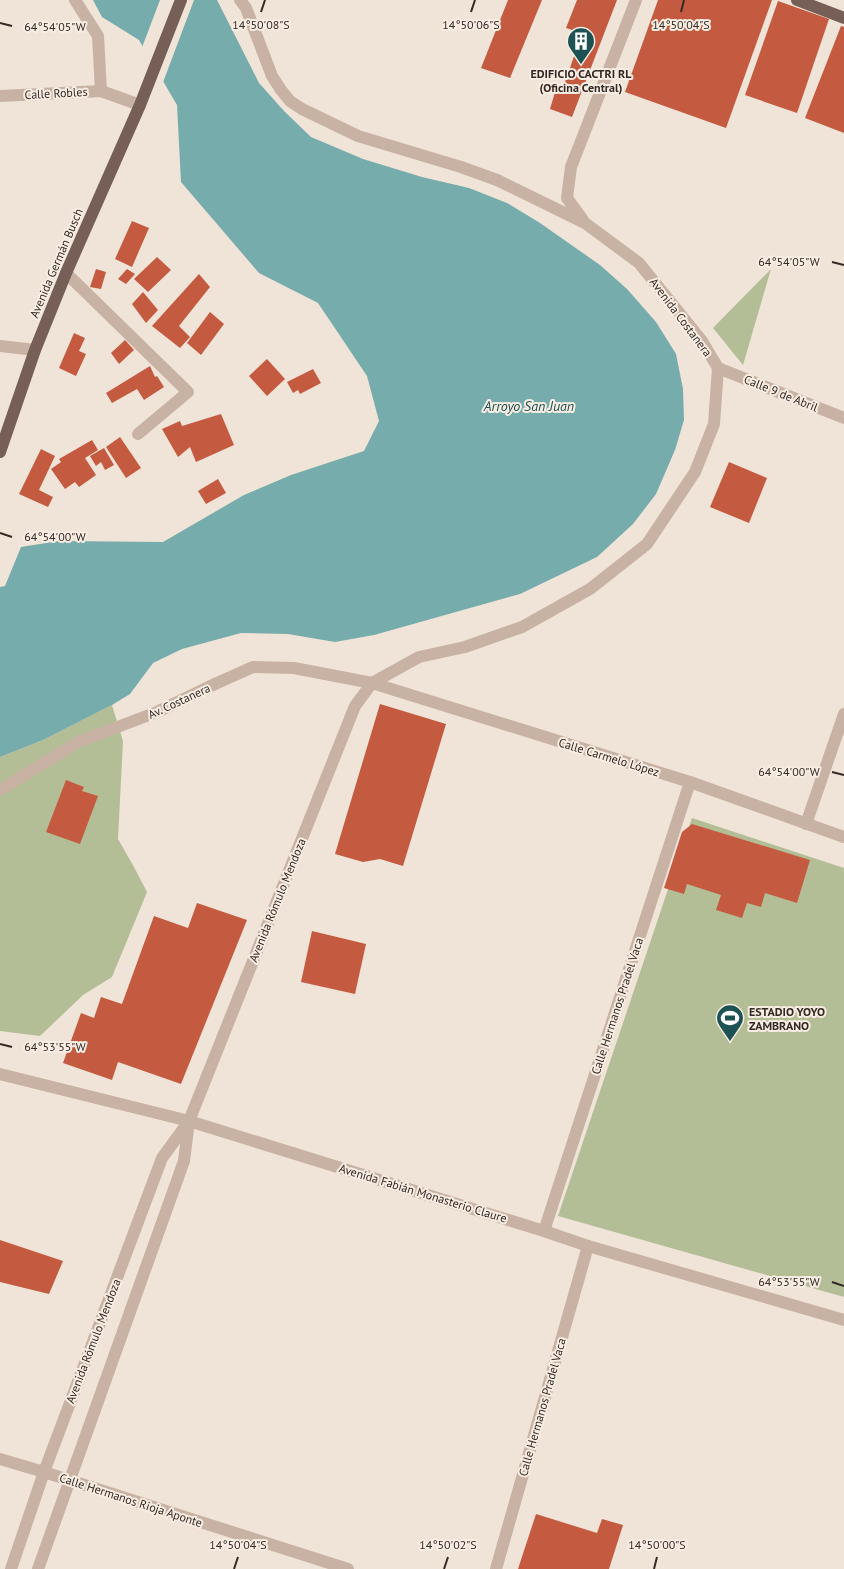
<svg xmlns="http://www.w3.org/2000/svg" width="844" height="1569" font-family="'PT Sans',sans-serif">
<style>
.green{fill:#b3be97}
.water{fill:#76acac}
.pier{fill:#f0e3d7}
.building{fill:#c45b40}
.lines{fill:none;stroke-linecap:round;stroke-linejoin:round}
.minor{stroke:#c8b2a3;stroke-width:12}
.primary{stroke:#755f56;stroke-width:12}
.ticks{fill:none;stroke:#332925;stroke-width:2}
.labels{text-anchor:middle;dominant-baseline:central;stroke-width:4;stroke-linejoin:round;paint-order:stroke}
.poi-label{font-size:12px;font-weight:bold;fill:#332925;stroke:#f8ede2}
.street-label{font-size:12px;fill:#332925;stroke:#f8ede2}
.water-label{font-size:14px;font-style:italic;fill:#1c5253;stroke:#f8ede2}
.ticks-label{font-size:12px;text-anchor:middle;fill:#332925;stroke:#f8ede2;stroke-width:4;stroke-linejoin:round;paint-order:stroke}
</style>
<rect width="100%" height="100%" fill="#f0e3d7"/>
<!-- green -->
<g class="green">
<polygon points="771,269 743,365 713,328"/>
<polygon points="112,705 123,741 118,839 134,867 147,892 112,977 83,995 40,1036 0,1031 0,757 43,740"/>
<polygon points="692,818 844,868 844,1297 558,1216"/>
</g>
<!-- water -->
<polygon class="water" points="93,0 217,0 259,83 284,111 311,137 363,159 422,177 469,188 507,203 540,223 600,265 627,289 656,322 676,354 683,389 684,420 675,450 656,494 633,524 597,557 520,594 374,635 335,642 288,634 241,633 182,649 153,663 130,694 112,705 43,740 0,757 0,587 5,586 21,547 59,541 163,542 244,495 291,475 364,451 379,421 367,376 318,303 259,273 181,182 177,105 139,40 102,17"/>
<!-- pier -->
<polygon class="pier" points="160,0 194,0 162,85 141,50"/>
<!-- building -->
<g class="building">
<polygon points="508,0 542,0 510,78 481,68"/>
<polygon points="577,0 617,0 572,117 550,109 556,89 562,91 582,33 566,28"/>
<polygon points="658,0 772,0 726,128 625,92"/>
<polygon points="778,1 829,19 797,113 745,95"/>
<polygon points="841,26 844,27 844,133 805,118"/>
<polygon points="132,221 149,228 132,267 115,259"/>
<polygon points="157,257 171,270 148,292 134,279"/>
<polygon points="96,269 106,272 101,289 90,287"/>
<polygon points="127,269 135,274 126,284 118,279"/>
<polygon points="199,274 210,287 179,326 190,337 180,348 152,326"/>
<polygon points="143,292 158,310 146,323 132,304"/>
<polygon points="210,312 224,324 201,355 187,343"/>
<polygon points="74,333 85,338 79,351 86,354 76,376 59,368"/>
<polygon points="125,340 134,350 119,364 111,353"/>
<polygon points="267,359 285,379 267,396 249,376"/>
<polygon points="150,366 155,377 157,376 164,387 144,400 137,389 112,403 106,393"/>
<polygon points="313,369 321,383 300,394 298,390 293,393 287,382"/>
<polygon points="221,414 234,445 196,462 190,447 178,457 162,429 180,421 182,426"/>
<polygon points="120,437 141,468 126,478 106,447"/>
<polygon points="92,440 98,450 85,458 96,475 79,487 75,482 65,489 51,469 61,462 59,459"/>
<polygon points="104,448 114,465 105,470 101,462 96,466 90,456"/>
<polygon points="41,449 55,456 39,490 53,497 48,507 19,494"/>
<polygon points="729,462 767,478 749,523 710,507"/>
<polygon points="218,479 226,493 206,504 198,491"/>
<polygon points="380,704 446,724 403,866 380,859 363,862 335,854"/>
<polygon points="66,780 84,787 82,791 98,796 80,844 46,832"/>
<polygon points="692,824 810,860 797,903 765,893 761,907 747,903 742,918 716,910 721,895 687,884 684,894 664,888 682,832"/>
<polygon points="197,903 247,920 181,1084 118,1062 112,1080 63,1063 81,1013 94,1018 101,997 122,1004 154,916 188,928"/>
<polygon points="312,931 366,944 355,994 301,982"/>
<polygon points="0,1240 63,1261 49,1294 0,1282"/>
<polygon points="536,1514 597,1533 602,1519 623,1525 609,1569 518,1569"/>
</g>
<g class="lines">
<!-- minor -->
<g class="minor">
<polyline points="75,0 98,36 101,91"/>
<polyline points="0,96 101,91 140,105"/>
<polyline points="583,220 567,198 571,167 636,0"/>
<polyline points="66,273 188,392 138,434"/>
<polyline points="0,346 35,350"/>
<polyline points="718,368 844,418"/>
<polyline points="0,790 78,742 157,712 217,683 253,667 294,668 372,683 690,782 844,837"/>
<polyline points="806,824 844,714"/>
<polyline points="0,1074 189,1121 544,1231 588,1246 844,1320"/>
<polyline points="189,1121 355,706 372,683 419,657 465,647 522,627 590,589 647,544 695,472 714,424 718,368 702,341 639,263 585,223 497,180 461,167 358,136 302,109 290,101 281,90 272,76 246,8 240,0"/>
<polyline points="544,1231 690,782"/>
<polyline points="0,1459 44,1472 348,1569"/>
<polyline points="11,1569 44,1472 162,1158 189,1121 184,1161 38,1569"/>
<polyline points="496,1569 588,1246"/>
</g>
<!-- primary -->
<g class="primary">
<polyline points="797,0 844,18"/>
<polyline points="0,452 35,350 66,273 140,105 181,0"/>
</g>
</g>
<!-- ticks -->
<path class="ticks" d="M261 12 265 0M471 12 475 0M681 12 684 0M0 23 12 26M832 262 844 265M0 533 12 537M832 772 844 775M0 1044 12 1047M832 1282 844 1286M234 1569 238 1557M444 1569 448 1557M654 1569 657 1557"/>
<!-- icons -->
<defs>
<g id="building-pin" transform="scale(1.4375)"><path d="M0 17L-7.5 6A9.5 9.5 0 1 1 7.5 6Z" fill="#1c5253" stroke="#f8ede2"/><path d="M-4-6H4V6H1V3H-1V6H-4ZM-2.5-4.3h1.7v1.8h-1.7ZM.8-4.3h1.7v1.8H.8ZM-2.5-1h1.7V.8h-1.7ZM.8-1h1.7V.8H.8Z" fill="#fff"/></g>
<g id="stadium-pin" transform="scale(1.4375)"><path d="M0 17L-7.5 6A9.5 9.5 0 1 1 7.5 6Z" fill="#1c5253" stroke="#f8ede2"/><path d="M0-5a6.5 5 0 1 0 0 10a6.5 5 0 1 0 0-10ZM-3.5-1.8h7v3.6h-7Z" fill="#fff"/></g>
</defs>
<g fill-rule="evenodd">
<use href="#building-pin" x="581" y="41"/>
<use href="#stadium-pin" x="730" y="1018"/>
</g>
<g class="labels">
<!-- poi labels -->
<g class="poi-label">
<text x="581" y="73">EDIFICIO CACTRI RL<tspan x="581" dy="14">(Oficina Central)</tspan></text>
<text x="749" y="1011" text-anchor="start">ESTADIO YOYO<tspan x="749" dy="14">ZAMBRANO</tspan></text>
</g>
<!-- street labels -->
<g class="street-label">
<text transform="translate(56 93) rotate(-3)">Calle Robles</text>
<text transform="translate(56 263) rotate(-67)">Avenida Germán Busch</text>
<text transform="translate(681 317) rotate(53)">Avenida Costanera</text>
<text transform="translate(781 393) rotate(22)">Calle 9 de Abril</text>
<text transform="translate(179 701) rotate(-25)">Av. Costanera</text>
<text transform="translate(609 757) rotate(17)">Calle Carmelo López</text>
<text transform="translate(277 900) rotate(-68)">Avenida Rómulo Mendoza</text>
<text transform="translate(617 1006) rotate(-72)">Calle Hermanos Pradel Vaca</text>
<text transform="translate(423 1193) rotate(17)">Avenida Fabián Monasterio Claure</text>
<text transform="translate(93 1341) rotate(-69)">Avenida Rómulo Mendoza</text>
<text transform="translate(542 1407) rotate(-74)">Calle Hermanos Pradel Vaca</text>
<text transform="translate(131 1500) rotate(18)">Calle Hermanos Rioja Aponte</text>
</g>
<!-- water labels -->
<g class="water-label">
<text x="529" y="406">Arroyo San Juan</text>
</g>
</g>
<g class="ticks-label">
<text x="261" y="29">14°50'08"S</text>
<text x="471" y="29">14°50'06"S</text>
<text x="681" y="29">14°50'04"S</text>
<text x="55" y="31">64°54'05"W</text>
<text x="789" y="266">64°54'05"W</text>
<text x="55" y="541">64°54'00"W</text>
<text x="789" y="776">64°54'00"W</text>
<text x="55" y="1051">64°53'55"W</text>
<text x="789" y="1286">64°53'55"W</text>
<text x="238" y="1549">14°50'04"S</text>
<text x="448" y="1549">14°50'02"S</text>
<text x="657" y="1549">14°50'00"S</text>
</g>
</svg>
